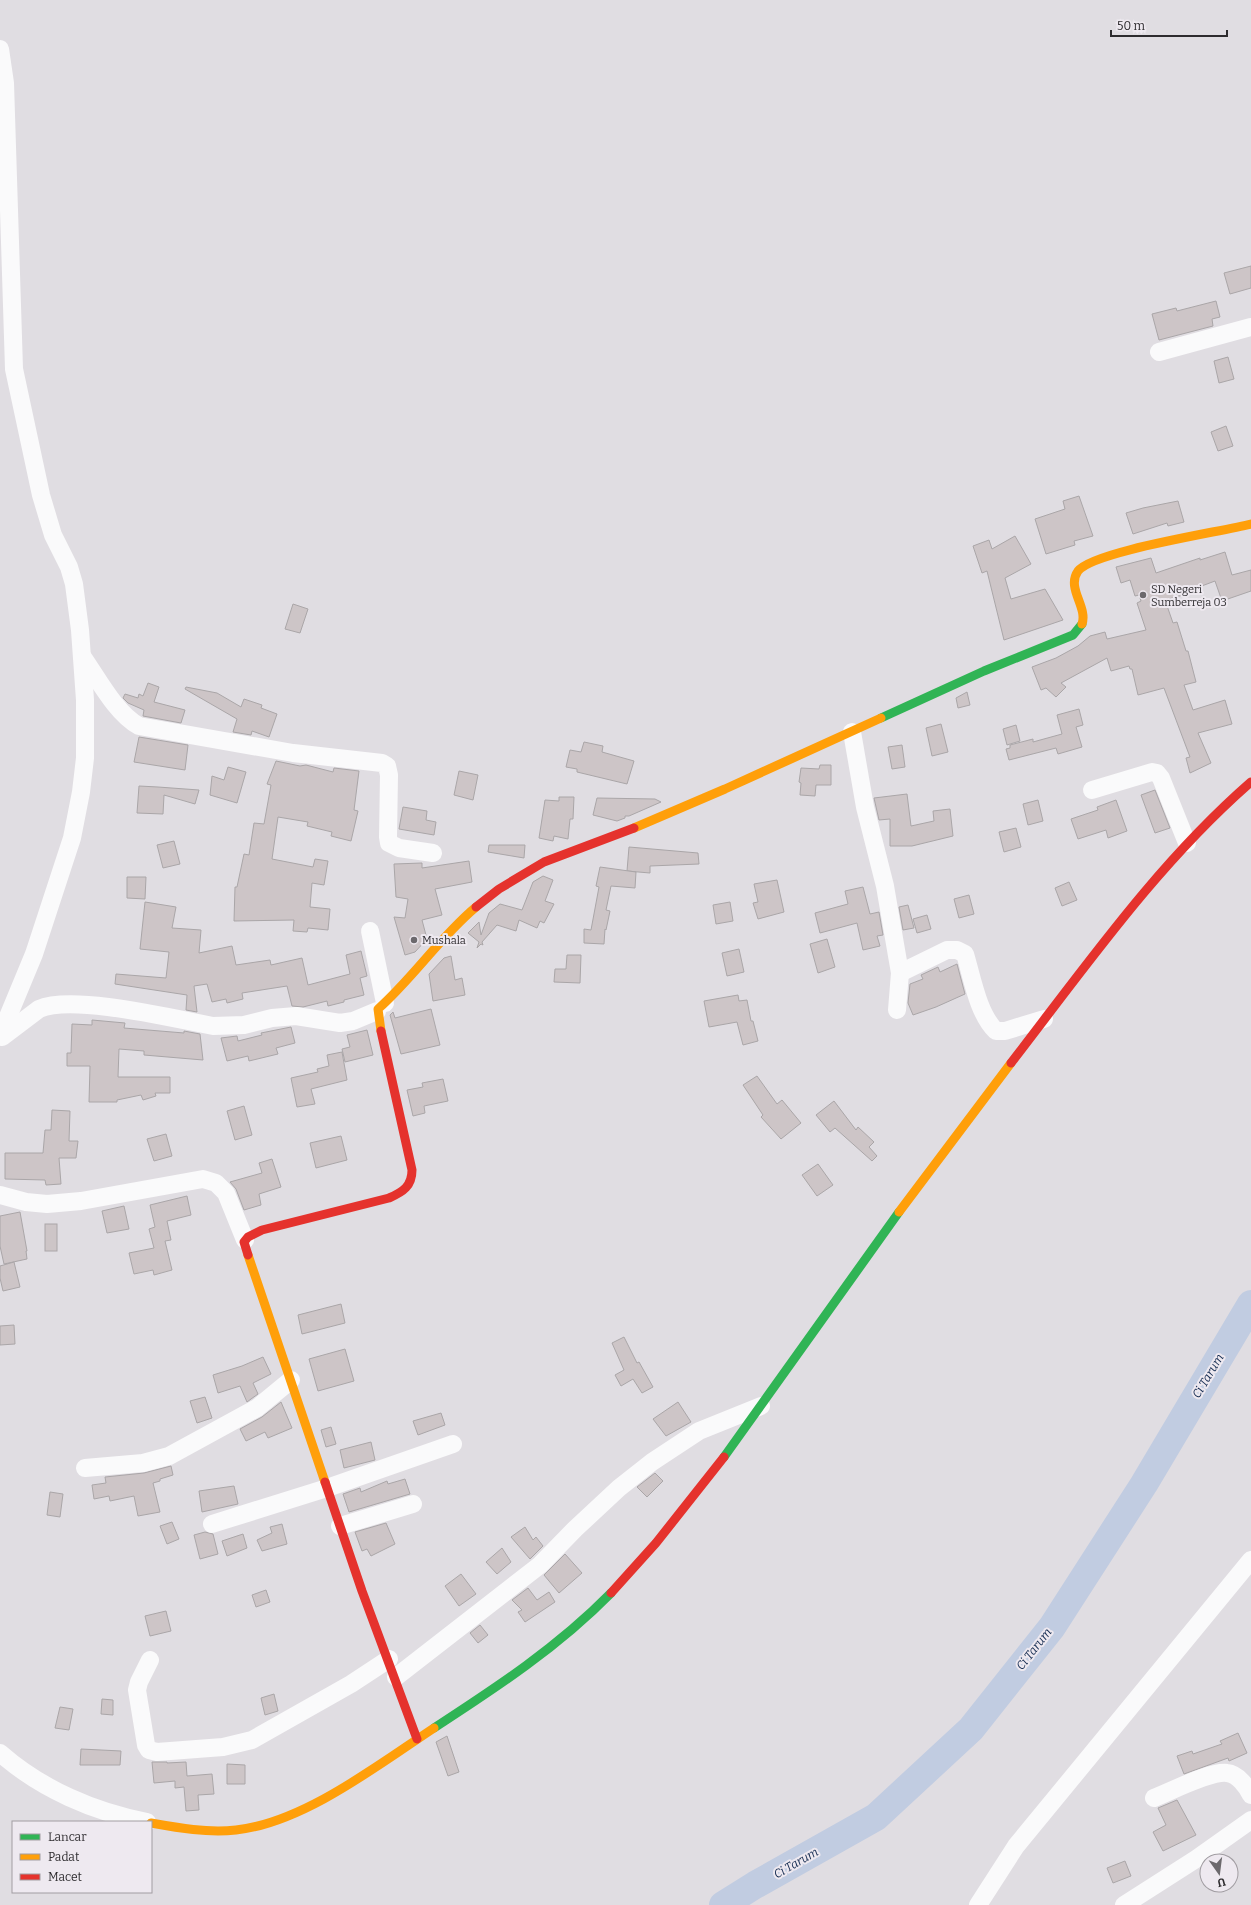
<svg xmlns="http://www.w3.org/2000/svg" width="1251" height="1905" font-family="Bitter,serif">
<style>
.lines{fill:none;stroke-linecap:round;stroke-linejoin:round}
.river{stroke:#c1cce1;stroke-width:28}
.building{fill:#cdc5c7;stroke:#aaa6a8}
.street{stroke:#fafafb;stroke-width:18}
.fast{stroke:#30b455;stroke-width:9}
.slow{stroke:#ff9f0a;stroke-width:9}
.jam{stroke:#e5322d;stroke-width:9}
.poi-dot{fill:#6c696d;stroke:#eee9f0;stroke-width:1.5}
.labels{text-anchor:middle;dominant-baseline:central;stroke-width:4;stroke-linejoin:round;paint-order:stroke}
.poi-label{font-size:11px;fill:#2d2b2e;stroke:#eee9f0;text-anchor:start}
.water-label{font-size:12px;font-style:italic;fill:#152c51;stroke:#eee9f0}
</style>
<rect width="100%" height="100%" fill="#e0dde2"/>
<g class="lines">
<!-- river -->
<polyline class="river" points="723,1905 755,1885 876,1817 971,1729 1052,1627 1144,1484 1251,1304"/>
</g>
<!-- building -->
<g class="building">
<polygon points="1251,266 1251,288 1230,294 1224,273"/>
<polygon points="1216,301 1220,317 1212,319 1213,326 1159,340 1152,314 1176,308 1177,311"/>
<polygon points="1228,357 1234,379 1219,383 1214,361"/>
<polygon points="1226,426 1233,446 1218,451 1211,432"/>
<polygon points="1079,496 1093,536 1074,541 1075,545 1046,554 1035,519 1065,509 1063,501"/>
<polygon points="1178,501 1184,522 1168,526 1167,523 1133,534 1126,513 1143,508"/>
<polygon points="1015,536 1031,564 1005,578 1011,599 1045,589 1063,620 1004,640 987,571 982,573 973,546 989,540 992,549"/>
<polygon points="1225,552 1232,575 1251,570 1251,591 1222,601 1215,581 1183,593 1183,595 1165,600 1173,623 1177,622 1186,651 1188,651 1196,682 1184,685 1193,710 1225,700 1232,724 1198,733 1211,763 1190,773 1186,758 1190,757 1164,688 1138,695 1132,669 1130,669 1129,666 1111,671 1107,658 1061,683 1066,687 1056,697 1046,688 1041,690 1032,667 1056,658 1078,646 1090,636 1105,632 1107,639 1146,630 1137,603 1141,601 1139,595 1135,596 1130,580 1121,583 1116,567 1151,558 1156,573 1200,558 1200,560"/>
<polygon points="293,604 308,609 300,633 285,629"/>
<polygon points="148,683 159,687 154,702 185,710 181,723 143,716 144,710 128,703 123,698 125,694 138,698 139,694 143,696"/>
<polygon points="186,687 217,693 241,707 244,699 262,705 261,708 277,714 269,737 252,731 251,735 233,732 237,719 185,689"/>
<polygon points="967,692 970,705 958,708 956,698"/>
<polygon points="1079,709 1083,725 1076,727 1082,747 1058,754 1056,748 1009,760 1006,749 1010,748 1010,745 1033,739 1033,742 1062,734 1057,715"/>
<polygon points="941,724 948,752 932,756 926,728"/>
<polygon points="1016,725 1020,741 1007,745 1003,729"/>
<polygon points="139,737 188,745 185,770 134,762"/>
<polygon points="584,742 603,746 602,752 634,761 627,784 577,772 577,769 566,767 570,750 581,752"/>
<polygon points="902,745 905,767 892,769 888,747"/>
<polygon points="276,761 300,766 306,765 333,772 334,768 359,771 354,810 358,811 351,841 331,836 332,832 307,826 308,822 278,817 272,859 313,867 315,859 328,861 324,885 312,883 310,907 330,909 328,930 308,928 307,932 293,931 294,920 234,921 235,887 237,887 244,854 249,855 254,823 264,824 271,785 267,784"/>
<polygon points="820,765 831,765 831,785 816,785 815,796 800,795 801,783 799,782 801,768 819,769"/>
<polygon points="228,767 246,772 237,803 210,795 212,776 224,780"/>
<polygon points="459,771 478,775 473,800 454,795"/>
<polygon points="139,786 158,787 199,790 195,804 164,795 163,814 137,813"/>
<polygon points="1155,790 1170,828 1155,833 1141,795"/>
<polygon points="907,794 911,826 934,821 933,811 950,809 953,836 912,846 890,846 890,819 879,820 874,798"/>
<polygon points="559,797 574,797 573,819 570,819 568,839 554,836 553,841 539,838 545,800 559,801"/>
<polygon points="597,798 655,799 661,802 629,816 625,816 625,818 617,821 593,815"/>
<polygon points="1038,800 1043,821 1028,825 1023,804"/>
<polygon points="1116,800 1127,831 1108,838 1106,830 1078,839 1071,819 1098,810 1097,807"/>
<polygon points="403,807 427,811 426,820 436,822 434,835 399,829"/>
<polygon points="1016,828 1021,847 1004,852 999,832"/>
<polygon points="174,841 180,864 163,868 157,845"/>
<polygon points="489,845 525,845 524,858 488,852"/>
<polygon points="629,847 698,853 699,864 650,866 650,873 627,871"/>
<polygon points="469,861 472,882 435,889 442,915 422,920 427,939 415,952 405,955 394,917 405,918 408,899 396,897 394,864 422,863 422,868"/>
<polygon points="600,867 636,872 635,888 611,886 606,910 610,911 606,930 605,929 604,944 584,943 584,929 591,930 599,887 596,886"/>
<polygon points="543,876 553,880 545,901 554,904 544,923 540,921 537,928 519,920 516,931 497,925 482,942 483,945 481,944 477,948 479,942 468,933 479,922 481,935 489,913 500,904 522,910 533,882"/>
<polygon points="127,877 146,877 145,899 127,898"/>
<polygon points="777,880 784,912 758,919 753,903 758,902 754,884"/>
<polygon points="1069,882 1077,900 1062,906 1055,888"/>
<polygon points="863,887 870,914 879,912 883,935 877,936 880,946 863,950 857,923 820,933 815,913 848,904 845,891"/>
<polygon points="969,895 974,914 959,918 954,899"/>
<polygon points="145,902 176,907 172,928 201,930 199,953 232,946 236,965 270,960 271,965 302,958 308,985 350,974 346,955 361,951 367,976 360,978 364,995 344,1000 344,1002 328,1006 327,1001 303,1007 292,1006 287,986 242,993 243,999 227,1003 226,999 212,1002 207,984 194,986 197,1012 186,1010 187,995 115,984 116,974 166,978 169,952 140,949"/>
<polygon points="730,902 733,921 716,924 713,905"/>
<polygon points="908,905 914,928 903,930 899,907"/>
<polygon points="927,915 931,929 917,933 913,919"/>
<polygon points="827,939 835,967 818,973 810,944"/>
<polygon points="739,949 744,972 727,976 722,953"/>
<polygon points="567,955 581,955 580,983 554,982 555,969 566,969"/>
<polygon points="451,956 455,980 462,978 465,995 433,1001 429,974 444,958"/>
<polygon points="957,964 965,994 936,1007 913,1015 908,1003 910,984 923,979 921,975 938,967 940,972"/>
<polygon points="738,995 739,1001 747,1000 751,1021 753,1021 758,1041 743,1045 737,1022 709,1027 704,1001"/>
<polygon points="431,1009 440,1045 401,1054 390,1015 393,1012 395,1018"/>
<polygon points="92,1020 125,1023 124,1028 184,1033 184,1031 200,1034 203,1060 144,1055 144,1051 119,1049 118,1077 170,1077 170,1093 155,1093 156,1096 143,1100 141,1095 117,1100 117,1102 89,1102 90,1066 67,1066 67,1053 71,1053 72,1024 92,1025"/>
<polygon points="291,1027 295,1043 276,1048 278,1054 249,1061 248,1056 227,1061 221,1038 237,1036 238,1041 262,1035 261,1033"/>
<polygon points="367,1030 373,1055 345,1062 342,1049 350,1047 347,1035"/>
<polygon points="342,1052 347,1080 311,1089 315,1104 297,1107 291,1078 318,1072 317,1069 329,1066 327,1055"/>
<polygon points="757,1076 777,1104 782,1100 801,1123 781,1139 761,1117 763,1115 743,1085"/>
<polygon points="443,1079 448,1101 424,1106 425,1113 413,1116 407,1090 423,1087 422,1083"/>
<polygon points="834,1101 856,1130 858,1127 874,1142 869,1147 877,1156 872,1161 835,1128 830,1132 816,1115"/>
<polygon points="244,1106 252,1135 235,1140 227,1111"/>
<polygon points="52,1110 70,1111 69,1141 78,1141 76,1158 59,1158 61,1184 46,1185 45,1180 5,1179 5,1153 43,1153 45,1130 51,1130"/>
<polygon points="166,1134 172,1156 154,1161 147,1139"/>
<polygon points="341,1136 347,1160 316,1168 310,1143"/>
<polygon points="272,1159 281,1187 259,1194 261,1205 244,1210 236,1189 230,1182 262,1173 259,1163"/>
<polygon points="818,1164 833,1185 817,1196 802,1175"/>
<polygon points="187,1196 191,1215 167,1221 171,1240 165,1241 172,1270 154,1275 153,1270 134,1274 129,1253 154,1248 149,1229 155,1227 150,1205"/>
<polygon points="124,1206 129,1229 107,1233 102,1211"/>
<polygon points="20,1212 27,1251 26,1251 27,1259 4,1264 0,1246 0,1216"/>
<rect x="45" y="1224" width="12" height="27"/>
<polygon points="14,1262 20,1287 3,1291 0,1278 0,1266"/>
<polygon points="341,1304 345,1323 302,1334 298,1315"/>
<polygon points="14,1325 15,1344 0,1345 0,1326"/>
<polygon points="624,1337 637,1363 639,1362 653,1387 642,1393 633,1379 621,1386 615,1375 624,1370 612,1343"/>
<polygon points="345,1349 354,1381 318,1391 309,1359"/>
<polygon points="263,1357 271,1374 253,1383 258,1394 251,1399 247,1402 240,1386 218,1393 213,1375 242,1366"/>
<polygon points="205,1397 212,1418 197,1423 190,1401"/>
<polygon points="281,1402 292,1428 268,1438 265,1432 246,1441 240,1429 262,1417"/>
<polygon points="678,1402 691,1422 666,1436 653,1419"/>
<polygon points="441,1413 445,1425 418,1435 413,1421"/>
<polygon points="331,1427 336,1444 326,1447 321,1430"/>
<polygon points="371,1442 375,1460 344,1468 340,1450"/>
<polygon points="171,1466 173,1475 160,1479 160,1481 153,1483 160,1512 138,1516 134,1496 110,1501 109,1496 94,1499 92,1485 106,1483 105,1477 144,1473"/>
<polygon points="655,1473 663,1481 647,1497 637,1487"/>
<polygon points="405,1479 410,1494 349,1512 343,1494 360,1488 361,1492 387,1481 388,1484"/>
<polygon points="234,1486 238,1504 202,1512 199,1491"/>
<polygon points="50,1492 63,1494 60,1517 47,1515"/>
<polygon points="172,1522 179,1539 167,1544 160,1526"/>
<polygon points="386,1523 395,1544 371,1556 367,1549 362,1551 355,1532"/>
<polygon points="282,1524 287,1544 262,1551 257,1540 272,1533 270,1527"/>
<polygon points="525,1527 533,1540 536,1537 543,1546 530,1559 511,1537"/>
<polygon points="205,1532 213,1534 218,1554 200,1559 194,1535"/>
<polygon points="243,1534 247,1548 227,1556 222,1541"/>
<polygon points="502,1548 511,1562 497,1574 486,1562"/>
<polygon points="565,1554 582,1573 559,1593 544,1575"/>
<polygon points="461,1574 476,1594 459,1606 445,1586"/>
<polygon points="528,1588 537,1600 549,1592 555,1602 525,1622 518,1612 522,1610 512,1600"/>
<polygon points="266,1590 270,1602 256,1607 252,1595"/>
<polygon points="166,1611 171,1631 150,1636 145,1616"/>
<polygon points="480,1625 488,1635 478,1643 470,1633"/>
<polygon points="274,1694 278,1711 265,1715 261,1698"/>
<polygon points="102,1699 113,1700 113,1715 101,1714"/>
<polygon points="60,1707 73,1709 69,1730 55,1728"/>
<polygon points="1238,1733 1247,1753 1229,1761 1228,1758 1184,1774 1177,1756 1192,1751 1193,1754 1222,1744 1220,1741"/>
<polygon points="447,1736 459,1772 448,1776 436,1742"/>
<polygon points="81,1749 121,1751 120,1765 80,1765"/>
<polygon points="152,1762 167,1762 167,1763 186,1762 187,1776 212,1774 214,1794 198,1795 199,1810 186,1811 184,1787 175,1788 175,1781 154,1783"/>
<polygon points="227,1764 245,1765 245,1784 227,1784"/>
<polygon points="1177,1800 1196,1835 1163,1851 1153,1832 1166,1825 1158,1808"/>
<polygon points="1125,1861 1131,1876 1113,1883 1107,1868"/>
</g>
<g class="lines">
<!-- street -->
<g class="street">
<polyline points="0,49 5,83 14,369 41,495 53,535 69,567 74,584 80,630 85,700 85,758 81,792 72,838 34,954 0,1036"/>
<polyline points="1159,352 1251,327"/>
<path d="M82 656C97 677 116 714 139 726L293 753 382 763 387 766 389 775 388 837 389 843 399 848 433 853"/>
<polyline points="852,732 865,807 885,886 900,973 897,1010"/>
<polyline points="1092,790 1152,772 1157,773 1161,778 1187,843"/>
<polyline points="370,931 385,1003"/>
<path d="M900 973 947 950H957L965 954C972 977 978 1014 996 1031H1005L1044 1019"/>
<path d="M2 1037 39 1009C73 994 175 1019 213 1026L244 1025 272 1018 296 1016 340 1023 353 1021 377 1011"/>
<polyline points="0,1195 26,1202 47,1204 81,1201 203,1179 216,1183 226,1193 245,1240"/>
<polyline points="85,1468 143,1463 169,1456 257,1408 291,1380"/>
<polyline points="212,1524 327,1488 453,1444"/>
<polyline points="340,1526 413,1504"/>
<polyline points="150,1660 139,1682 137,1690 146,1745 149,1750 157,1752 223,1747 252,1740 351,1684 389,1659"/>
<polyline points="396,1677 540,1565 575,1529 619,1488 652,1462 699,1431 761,1406"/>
<path d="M0 1753C41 1789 94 1812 147 1822"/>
<path d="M1154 1798C1172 1791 1210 1771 1227 1773 1238 1774 1247 1787 1251 1795"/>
<polyline points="978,1905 1016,1846 1251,1560"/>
<polyline points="1124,1905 1196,1859 1251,1820"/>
</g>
<!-- fast -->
<g class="fast">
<polyline points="881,718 984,671 1073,635 1082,624"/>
<polyline points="724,1457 899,1212"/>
<path d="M434 1728C497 1687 558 1647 611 1593"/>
</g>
<!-- slow -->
<g class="slow">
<path d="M1082 624C1088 607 1066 588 1078 571 1093 551 1220 532 1251 524"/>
<polyline points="634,828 725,789 881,718"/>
<path d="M381 1031 378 1009C413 978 440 937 476 907"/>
<polyline points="899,1212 1011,1063"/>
<polyline points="248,1255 325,1482"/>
<path d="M151 1823C179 1828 207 1833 236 1830 303 1823 378 1765 434 1728"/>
</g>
<!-- jam -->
<g class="jam">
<polyline points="476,907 499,889 544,862 634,828"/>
<path d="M1011 1063C1086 966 1158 863 1251 782"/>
<path d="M248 1255 244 1242 248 1237 262 1230 389 1198C403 1192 412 1186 412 1170L381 1031"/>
<polyline points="325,1482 362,1591 417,1739"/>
<polyline points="611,1593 656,1543 724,1457"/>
</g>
</g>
<!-- markers -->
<g class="poi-dot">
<circle cx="1143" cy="595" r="4"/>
<circle cx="414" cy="940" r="4"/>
</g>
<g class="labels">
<!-- poi labels -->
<g class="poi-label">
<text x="1151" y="589">SD Negeri<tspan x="1151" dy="13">Sumberreja 03</tspan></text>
<text x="422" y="940">Mushala</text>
</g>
<!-- water labels -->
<g class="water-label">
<text transform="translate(1208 1376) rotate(-59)">Ci Tarum</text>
<text transform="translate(1034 1649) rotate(-52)">Ci Tarum</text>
<text transform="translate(796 1863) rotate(-30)">Ci Tarum</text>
</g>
</g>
<!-- legend -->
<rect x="12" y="1821" width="140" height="72" fill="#eee9f0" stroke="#a19da2"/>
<rect x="20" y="1834" width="20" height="6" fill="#30b455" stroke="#a19da2"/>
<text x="48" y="1841" font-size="12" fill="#2d2b2e">Lancar</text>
<rect x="20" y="1854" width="20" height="6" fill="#ff9f0a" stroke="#a19da2"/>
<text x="48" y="1861" font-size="12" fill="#2d2b2e">Padat</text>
<rect x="20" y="1874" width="20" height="6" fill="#e5322d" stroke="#a19da2"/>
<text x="48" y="1881" font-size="12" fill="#2d2b2e">Macet</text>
<!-- north arrow -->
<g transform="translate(1219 1873) rotate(166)"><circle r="19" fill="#eee9f0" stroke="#a19da2"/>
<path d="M0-3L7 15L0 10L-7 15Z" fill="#6c696d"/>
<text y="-6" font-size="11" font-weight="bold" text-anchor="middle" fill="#2d2b2e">U</text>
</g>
<!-- scale -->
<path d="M1111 30v6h116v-6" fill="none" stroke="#2d2b2e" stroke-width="2"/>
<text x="1117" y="30" font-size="12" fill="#2d2b2e" stroke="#eee9f0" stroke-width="3" paint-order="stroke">50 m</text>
</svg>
